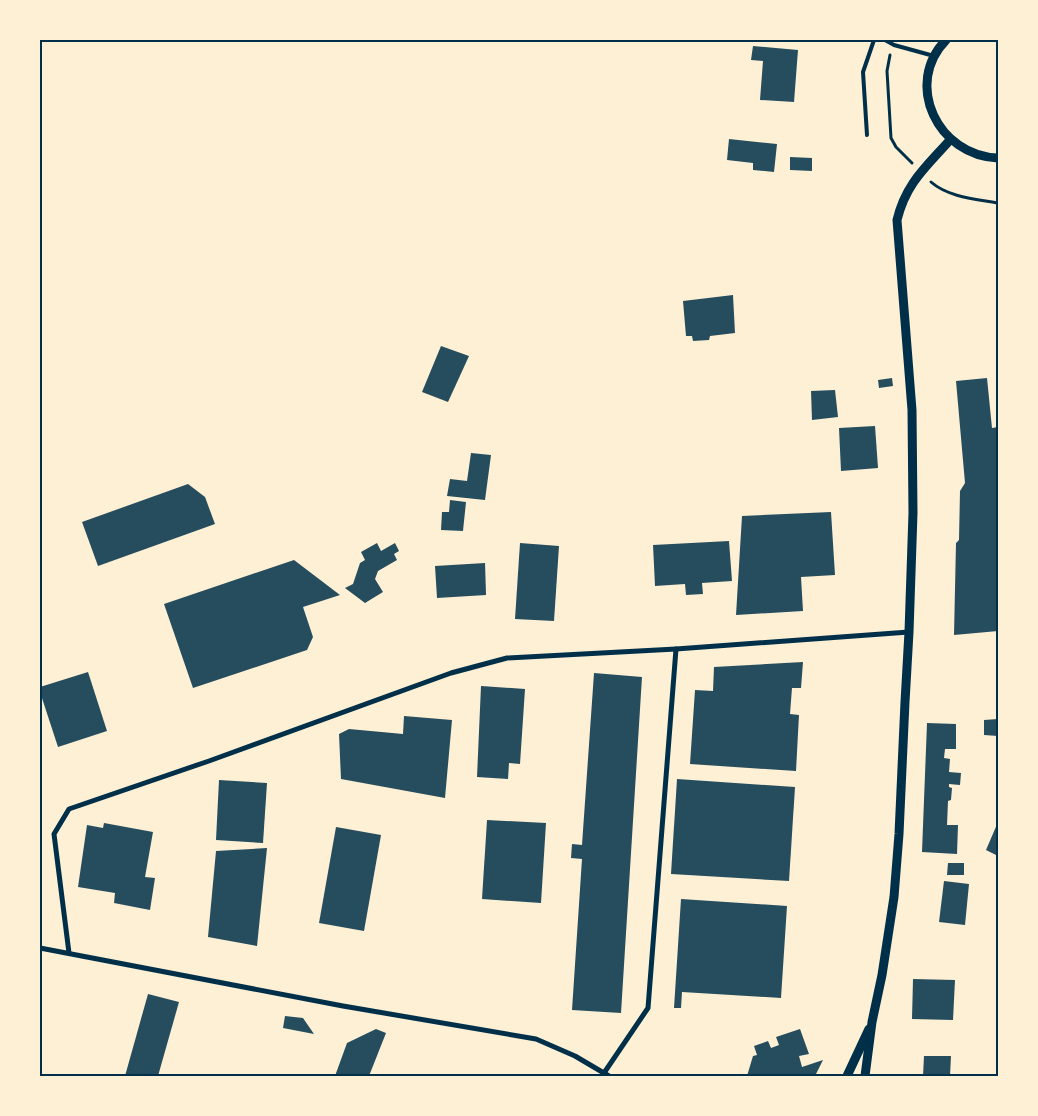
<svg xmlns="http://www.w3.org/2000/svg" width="1038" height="1116" font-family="'IBM Plex Sans',sans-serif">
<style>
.building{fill:#264d5e}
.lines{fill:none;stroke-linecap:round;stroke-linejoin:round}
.path{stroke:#003049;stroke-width:3}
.service{stroke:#003049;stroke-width:4}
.minor{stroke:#003049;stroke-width:5}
.tertiary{stroke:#003049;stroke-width:9}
.neatline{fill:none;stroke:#003049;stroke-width:2}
</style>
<rect width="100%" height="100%" fill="#fdf0d5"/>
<!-- building -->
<g class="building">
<polygon points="753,46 798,50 794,102 760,100 763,61 751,60"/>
<polygon points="729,139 777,144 774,172 753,170 753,163 727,160"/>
<polygon points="790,157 812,158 812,171 790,170"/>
<polygon points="733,295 735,333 710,336 709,340 693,341 692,336 686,336 683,301"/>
<polygon points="441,346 469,356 448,402 422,392"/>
<polygon points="892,378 893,386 879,388 878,380"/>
<polygon points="987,378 992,428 998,427 998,631 954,635 956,543 959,540 960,491 965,483 956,381"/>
<polygon points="835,390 838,417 812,420 811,391"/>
<polygon points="875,426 878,468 841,471 839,428"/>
<polygon points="471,453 491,455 485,500 447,496 450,479 467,481"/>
<polygon points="188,484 205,497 215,524 98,566 82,522"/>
<polygon points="450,500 466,502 463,531 441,530 442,512 449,512"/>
<polygon points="831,512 835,575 801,577 803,611 736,615 742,516"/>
<polygon points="729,541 732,581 702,583 703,594 686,595 685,584 655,586 653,545"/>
<polygon points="377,543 381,551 395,543 399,551 394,554 397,560 378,571 375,579 383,592 365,603 345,588 353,584 360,563 365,560 361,552"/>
<polygon points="520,543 559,546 554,621 515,619"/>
<polygon points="294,560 340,595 303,607 313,637 307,650 193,688 164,604"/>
<polygon points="485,563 486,595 437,598 435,566"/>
<polygon points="803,662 801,688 792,688 790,714 799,715 796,771 690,764 695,690 713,691 714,667"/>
<polygon points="88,672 107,731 58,747 40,692 40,687"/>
<polygon points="594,673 642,677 621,1013 572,1010 582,859 571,858 572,844 582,845"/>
<polygon points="481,686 525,689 520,764 509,763 508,779 477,777"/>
<polygon points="404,716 452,720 445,798 341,779 339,734 349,729 403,734"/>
<polygon points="998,719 998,736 984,735 984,720"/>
<polygon points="927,723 956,724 956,749 945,749 944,758 950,759 949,772 961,773 960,785 949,784 949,787 952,788 951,800 948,801 947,825 958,825 957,854 922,852"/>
<polygon points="677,779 795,787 789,881 671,874"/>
<polygon points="219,780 267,783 263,843 216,840"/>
<polygon points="487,820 546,823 541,903 482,899"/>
<polygon points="998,822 998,856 986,850"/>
<polygon points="104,823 153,832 145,877 155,878 150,910 114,903 115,893 78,887 87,825 103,828"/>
<polygon points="336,827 381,835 364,931 319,923"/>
<polygon points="267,848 257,946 208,937 216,851"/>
<polygon points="948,863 964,863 964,875 947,875"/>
<polygon points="944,881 969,884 965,925 939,922"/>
<polygon points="681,899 787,906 781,998 682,992 681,1008 674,1008"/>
<polygon points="913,979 955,980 953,1020 912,1019"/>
<polygon points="148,994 179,1002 158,1076 125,1076"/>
<polygon points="285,1016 303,1018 314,1034 283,1028"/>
<polygon points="376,1029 386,1033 369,1076 335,1076 347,1043"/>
<polygon points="800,1029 809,1054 799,1056 802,1067 823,1060 815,1076 747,1076 753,1056 757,1055 754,1046 768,1041 771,1048 779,1045 776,1037"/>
<polygon points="924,1056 951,1056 950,1076 923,1076"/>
</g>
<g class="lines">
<!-- path -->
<g class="path">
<polyline points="890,55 887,71 891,138 896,147 912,163"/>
<path d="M931 182C948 197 975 199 998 203"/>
</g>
<!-- service -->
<g class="service">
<polyline points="885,40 894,45 934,56"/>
<polyline points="867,135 863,72 874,40"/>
</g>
<!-- minor -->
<g class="minor">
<polyline points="40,948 343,1006 536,1039 575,1056 609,1076"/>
<polyline points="69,953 54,834 69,809 209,761 451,673 507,658 676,649 909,632"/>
<polyline points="604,1073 648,1008 676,649"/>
</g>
<!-- tertiary -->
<g class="tertiary">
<path d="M946 40C903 84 938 156 998 158"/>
<polyline points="847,1076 869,1029"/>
<path d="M865 1076 872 1022 882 975 894 897 899 834 905 702 909 632 913 513 912 410 897 220C906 183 926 167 950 140"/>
</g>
</g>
<!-- border -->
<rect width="1038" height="1116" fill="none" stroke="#fdf0d5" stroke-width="82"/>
<rect x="41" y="41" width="956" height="1034" class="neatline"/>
</svg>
